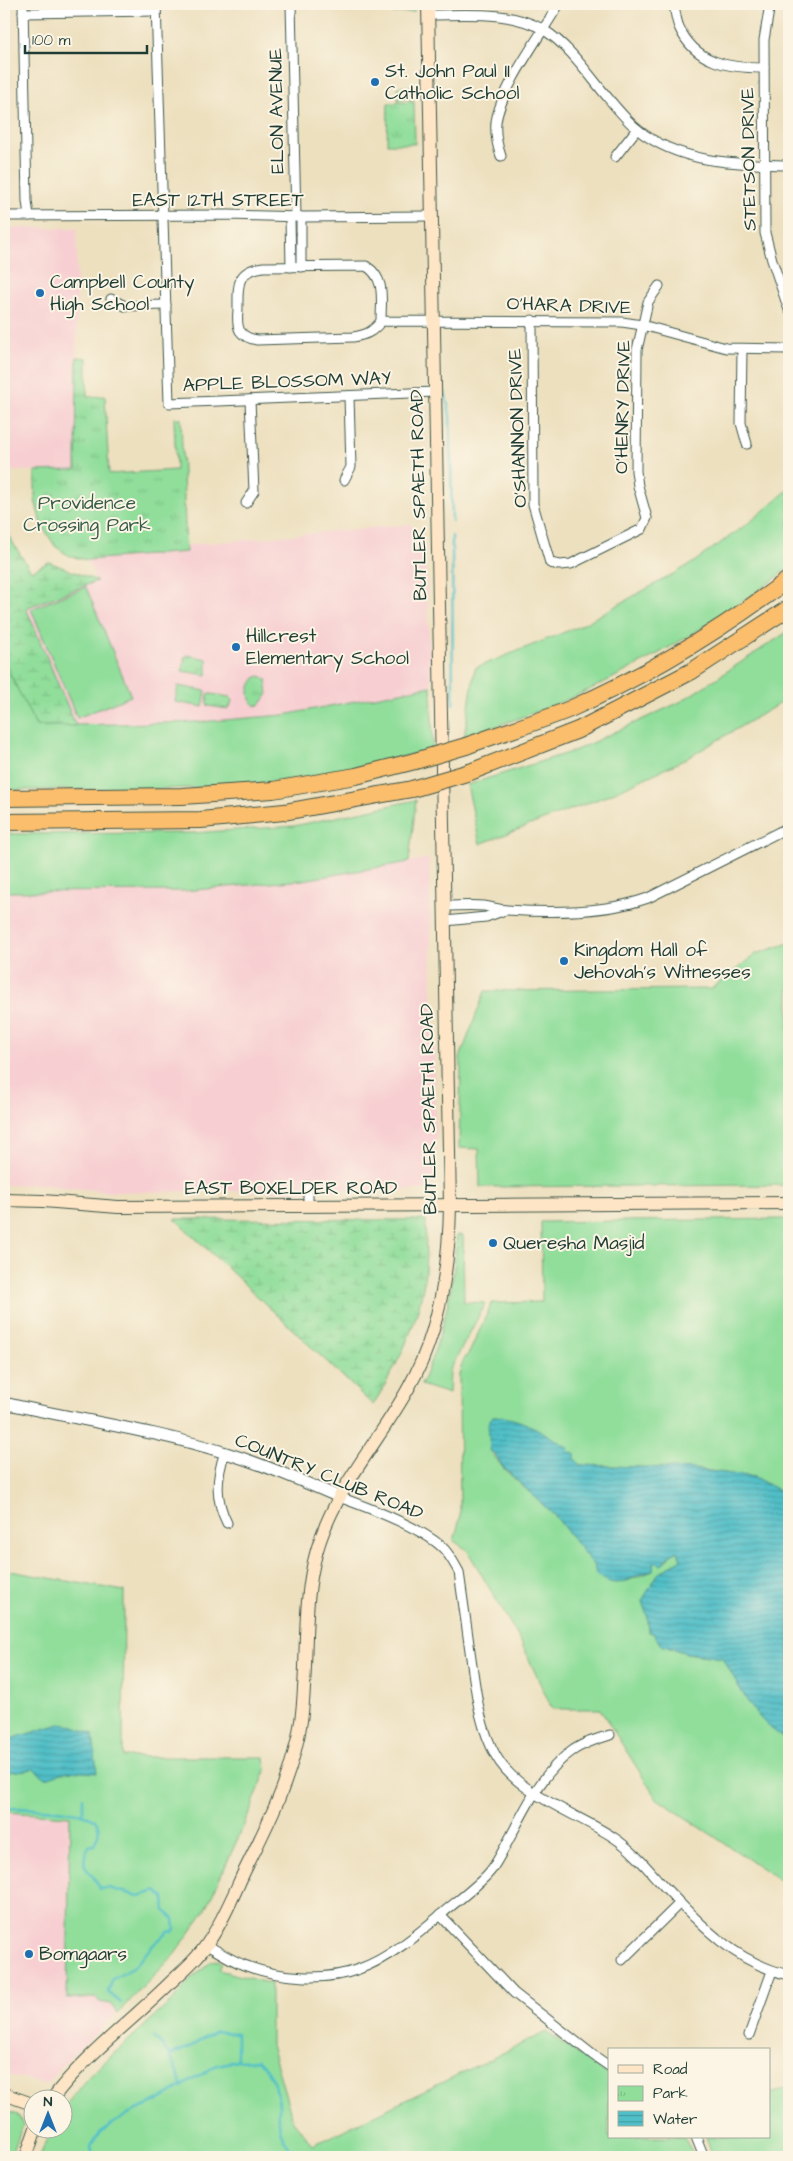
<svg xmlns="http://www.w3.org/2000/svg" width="793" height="2161" font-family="'Architects Daughter',sans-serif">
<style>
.built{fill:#f7cfd2}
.grass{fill:#91de9b;stroke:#588e68}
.wetland{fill:url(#wetland-marsh);stroke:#588e68}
.park{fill:url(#park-tufts);stroke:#588e68}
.water{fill:url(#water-rules);stroke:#387e7e}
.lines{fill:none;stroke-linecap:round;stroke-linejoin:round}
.stream{stroke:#51bfc8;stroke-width:2.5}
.minor-casing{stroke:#3e5549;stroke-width:11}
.tertiary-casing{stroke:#3e5549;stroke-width:13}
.secondary-casing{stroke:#3e5549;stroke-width:14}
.motorway-casing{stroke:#3e5549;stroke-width:18}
.minor{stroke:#fff;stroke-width:9}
.tertiary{stroke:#fff;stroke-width:11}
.secondary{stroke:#fde5c5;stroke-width:12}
.motorway{stroke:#fabe6d;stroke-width:16}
.motorway-bridge-casing{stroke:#3e5549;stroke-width:18;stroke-linecap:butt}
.motorway-bridge{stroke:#fabe6d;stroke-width:16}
.poi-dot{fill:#1f6fb2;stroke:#fcf5e5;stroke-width:2}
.labels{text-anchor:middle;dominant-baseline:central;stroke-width:4;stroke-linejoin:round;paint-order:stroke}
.poi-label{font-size:19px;fill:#1f3d34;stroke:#fcf5e5;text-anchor:start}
.street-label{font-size:19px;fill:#1f3d34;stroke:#fcf5e5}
.park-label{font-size:19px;fill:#365d49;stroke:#fcf5e5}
</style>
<defs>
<pattern id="wetland-marsh" width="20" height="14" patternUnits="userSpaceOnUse" patternTransform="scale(1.25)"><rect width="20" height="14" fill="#91de9b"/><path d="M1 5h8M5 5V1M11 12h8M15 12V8" fill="none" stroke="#7dbf86"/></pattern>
<pattern id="park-tufts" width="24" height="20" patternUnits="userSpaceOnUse" patternTransform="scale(1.25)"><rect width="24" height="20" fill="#91de9b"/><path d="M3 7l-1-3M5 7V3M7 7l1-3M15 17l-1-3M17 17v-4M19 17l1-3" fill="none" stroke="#7dbf86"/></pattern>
<pattern id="water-rules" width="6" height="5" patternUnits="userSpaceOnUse" patternTransform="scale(1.25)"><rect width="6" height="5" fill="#51bfc8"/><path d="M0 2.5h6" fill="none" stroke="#439ca3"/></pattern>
</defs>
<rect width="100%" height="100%" fill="#fcf5e5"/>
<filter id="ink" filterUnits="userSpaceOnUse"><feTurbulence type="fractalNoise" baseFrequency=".02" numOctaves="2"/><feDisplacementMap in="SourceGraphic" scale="10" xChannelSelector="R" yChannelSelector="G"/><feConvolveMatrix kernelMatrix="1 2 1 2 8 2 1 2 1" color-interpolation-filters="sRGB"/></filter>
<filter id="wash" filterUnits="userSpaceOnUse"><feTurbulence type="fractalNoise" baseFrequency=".0096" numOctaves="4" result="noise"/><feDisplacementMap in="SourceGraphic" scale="20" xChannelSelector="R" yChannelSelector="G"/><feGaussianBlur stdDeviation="1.12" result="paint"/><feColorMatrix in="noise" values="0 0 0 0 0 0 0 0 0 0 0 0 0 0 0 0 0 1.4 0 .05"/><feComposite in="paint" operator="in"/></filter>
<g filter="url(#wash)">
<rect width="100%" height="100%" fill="#ede0bf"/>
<!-- built -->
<g class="built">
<polygon points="4,228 77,228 76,470 4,471"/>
<polygon points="410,524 425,543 431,686 284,715 200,722 76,726 26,608 96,581 87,560 185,552 187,545"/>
<polygon points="429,858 437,1181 429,1185 427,1190 110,1192 38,1184 4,1185 4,892 184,891 303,880"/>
<polygon points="4,1812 70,1815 67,1997 95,1998 100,2002 109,2004 118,2013 63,2064 49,2082 44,2084 4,2074"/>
</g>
<!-- grass -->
<g class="grass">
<path d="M789 489V568C733 611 672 648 609 680 563 704 513 720 464 738L475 668 580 626 691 564 750 522Z"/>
<polygon points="86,587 131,696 77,718 31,609"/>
<polygon points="789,631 789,698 684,760 604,797 480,844 467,785 574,751 680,702"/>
<path d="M4 662 37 726 200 722 284 715 431 686 433 749C379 763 325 776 270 782 181 792 92 789 4 790Z"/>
<polygon points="178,686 206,691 203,707 175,702"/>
<polygon points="416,800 409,862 303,880 184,891 4,892 4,834 192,833 294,826"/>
<polygon points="789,943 789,1185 480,1187 479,1149 459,1148 461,1066 460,1058 485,991 711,989 756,954"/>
<path d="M789 1219V1496L754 1477 694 1469 579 1465C563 1440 522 1417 493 1416L490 1450 503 1468 556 1517 594 1566 622 1583 653 1571V1562L668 1560 672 1553 678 1551 681 1559 658 1574 642 1601 648 1618 649 1632 653 1633 661 1645 687 1653 723 1658C741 1689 755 1724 789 1740V1886L656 1798 600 1709H552L520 1640 467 1550 454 1541 460 1518 459 1374 463 1361 470 1351 492 1303 542 1302 541 1222Z"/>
<path d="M457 1235H463L464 1302 485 1303 482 1310 450 1370 449 1394 421 1385C444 1332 453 1292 457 1235Z"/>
<polygon points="4,1570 124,1591 123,1757 265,1757 266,1771 248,1816 205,1911 175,1954 118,2013 110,2004 100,2002 95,1998 67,1998 70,1816 4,1812"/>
<polygon points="216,1960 222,1963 219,1970 271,1984 271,2045 293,2121 313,2145 546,2032 609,2075 609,2137 684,2137 695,2157 39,2157 51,2129 62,2128 63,2109 87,2078 174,1999 191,1979 212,1961"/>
<polygon points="789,2088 789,2157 713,2157 706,2137 769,2137 769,2093"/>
<polygon points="4,2110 18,2115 23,2125 11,2157 4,2157"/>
</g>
<!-- wetland -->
<g class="wetland">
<polygon points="4,529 31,571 49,562 97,581 26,608 76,726 36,726 4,662"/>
<path d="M175 1219 426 1220C425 1240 427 1261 424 1281 418 1325 396 1368 373 1405Z"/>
</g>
<!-- park -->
<g class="park">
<polygon points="392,4 414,4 414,12 392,13"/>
<polygon points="414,86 414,99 398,100 398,87"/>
<polygon points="414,102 415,144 387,144 388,103"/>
<polygon points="77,357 87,358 87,397 105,396 109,474 176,470 174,418 181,418 186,552 87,560 69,556 55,546 41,524 35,500 35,471 76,470"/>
<polygon points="187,655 207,659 207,675 182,671 185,657"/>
<path d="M260 676 266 679 268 694 261 704 255 706C246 698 248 687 255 678Z"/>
<polygon points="211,694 230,697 232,700 230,707 228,709 208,706 207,703 208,695"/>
</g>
<!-- water -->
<g class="water">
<path d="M493 1416C521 1417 543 1432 567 1447L569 1452 575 1454V1459L580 1465 694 1469 754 1477 789 1496V1740C755 1724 741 1689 723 1658L687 1653 661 1645 653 1633 649 1632 648 1618 642 1601 658 1574 681 1559 678 1551 672 1553 662 1565 654 1562 653 1571C628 1575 621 1594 596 1574L594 1566 556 1517 503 1467 495 1454 490 1450 488 1423Z"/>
<polygon points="63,1723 93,1734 97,1773 67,1771 46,1778 34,1769 10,1772 4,1767 4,1741"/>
</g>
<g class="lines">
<!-- stream -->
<g class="stream">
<polyline points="445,392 450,415 452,521"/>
<polyline points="452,536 453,704"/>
<polyline points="83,1798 83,1814"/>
<path d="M4 1808C21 1809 91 1807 97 1823 101 1831 97 1837 94 1845L89 1846C76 1873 93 1868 100 1889L108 1888 139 1896 157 1891 164 1898 165 1911 174 1919 175 1929 173 1932 170 1931 155 1943 133 1968 113 1979 108 1992 121 2003"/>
<polyline points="154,2037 170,2055 183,2087"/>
<polyline points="170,2055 190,2047 215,2031 237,2034 237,2061"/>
<path d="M93 2157 91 2146 100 2132 128 2114 158 2101 217 2065 237 2061 258 2060C270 2072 278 2088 279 2106 279 2113 278 2122 280 2130 283 2140 290 2149 296 2157"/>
</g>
</g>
</g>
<g filter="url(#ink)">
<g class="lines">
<!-- minor casing -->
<g class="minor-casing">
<g id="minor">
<polyline points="23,4 27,201 29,216"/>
<polyline points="156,4 169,403 435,392"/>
<polyline points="291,4 296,217"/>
<path d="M674 4C675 11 676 20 679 27 695 63 728 68 764 68"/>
<polyline points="770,4 764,40 765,233 772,260 789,310"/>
<polyline points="23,13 156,11"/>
<path d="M429 15C466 15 510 10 544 30 568 45 586 71 604 93 614 105 625 119 637 129 680 164 737 164 789 165"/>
<path d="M501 156C497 145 495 134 496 122 501 88 541 35 559 4"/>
<polyline points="615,157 637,129"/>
<polyline points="4,216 229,215 301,217 431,216"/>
<polyline points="290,217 291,267"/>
<polyline points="301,267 301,217"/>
<polyline points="111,299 125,306 166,305"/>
<polyline points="532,320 533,504 550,563 560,565 571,564 642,529 647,518 638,486 636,471 637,350 648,302 659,286"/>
<path d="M381 321C381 300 386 278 366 266L263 267C236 271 238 285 238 308 238 315 236 324 240 331 244 337 251 339 257 340L353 337C366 335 373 332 381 321L622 322 642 325 726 348 789 349"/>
<polyline points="742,349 741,423 747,444"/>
<polyline points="344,480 351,467 349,396"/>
<polyline points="246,503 254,491 250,400"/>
<path d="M445 906C458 906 471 905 484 906 492 907 499 910 507 910 551 913 606 913 648 898L789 827"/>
<polyline points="445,921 486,917 505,910"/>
<polyline points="308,1186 308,1206"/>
<path d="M225 1452C216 1478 215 1499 227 1523"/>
<path d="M339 1497C367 1507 419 1527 441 1546 449 1553 454 1563 459 1572 463 1600 467 1629 471 1658 476 1692 479 1726 496 1756 517 1794 578 1814 613 1837 630 1848 644 1864 657 1879 696 1920 732 1962 789 1975"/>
<polyline points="440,1915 514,1993 593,2055 609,2066"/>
<path d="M207 1945C219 1952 231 1960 244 1965 278 1978 325 1982 359 1969 390 1958 419 1933 444 1912 457 1901 483 1882 492 1869 517 1831 534 1777 572 1751 583 1743 597 1739 610 1735"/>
<polyline points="622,1960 680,1903"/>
<polyline points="749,2035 772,1971"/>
<polyline points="696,2137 704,2157"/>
</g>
</g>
<!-- tertiary casing -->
<g class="tertiary-casing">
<path id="tertiary" d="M4 1403C78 1420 154 1430 226 1453 265 1465 302 1481 339 1497"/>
</g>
<!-- secondary casing -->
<g class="secondary-casing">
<g id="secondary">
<polyline points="4,1200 43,1201 118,1207 789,1203"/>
<polyline points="4,2094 32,2104"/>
<path d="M53 2098C84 2056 134 2019 172 1981 184 1970 198 1958 207 1944 222 1923 233 1896 244 1872 268 1824 293 1775 301 1721 309 1664 301 1606 317 1550 335 1488 379 1442 409 1387 440 1332 449 1268 450 1206L428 4"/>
<polyline points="26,2157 36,2128"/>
</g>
</g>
<!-- motorway casing -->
<g class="motorway-casing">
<g id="motorway">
<path d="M466 746C500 733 536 723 570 709 648 675 721 630 789 579"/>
<polyline points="470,772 578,730 692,671 789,608"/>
<polyline points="4,798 182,796 273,790 356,776 415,761"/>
<polyline points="4,822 201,820 284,812 412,789"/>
</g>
</g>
<!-- minor -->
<use href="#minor" class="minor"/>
<!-- tertiary -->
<use href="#tertiary" class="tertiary"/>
<!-- secondary -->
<use href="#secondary" class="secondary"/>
<!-- motorway -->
<use href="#motorway" class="motorway"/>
<!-- motorway-bridge casing -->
<g class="motorway-bridge-casing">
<g id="motorway-bridge">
<polyline points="415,761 466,746"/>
<polyline points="412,789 470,772"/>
</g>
</g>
<!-- motorway-bridge -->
<use href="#motorway-bridge" class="motorway-bridge"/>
</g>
</g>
<!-- markers -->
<g class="poi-dot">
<circle cx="375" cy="82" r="5"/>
<circle cx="40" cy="293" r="5"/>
<circle cx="236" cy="647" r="5"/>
<circle cx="564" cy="961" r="5"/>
<circle cx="493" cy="1243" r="5"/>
<circle cx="29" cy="1954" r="5"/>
</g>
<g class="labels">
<!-- poi labels -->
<g class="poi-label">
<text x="385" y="71">St. John Paul II<tspan x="385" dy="22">Catholic School</tspan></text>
<text x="50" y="282">Campbell County<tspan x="50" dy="22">High School</tspan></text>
<text x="246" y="636">Hillcrest<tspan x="246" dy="22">Elementary School</tspan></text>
<text x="574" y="950">Kingdom Hall of<tspan x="574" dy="22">Jehovah’s Witnesses</tspan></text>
<text x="503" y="1243">Queresha Masjid</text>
<text x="39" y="1954">Bomgaars</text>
</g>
<!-- street labels -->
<g class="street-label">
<text transform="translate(277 111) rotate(-91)">ELON AVENUE</text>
<text transform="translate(749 159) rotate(-91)">STETSON DRIVE</text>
<text x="218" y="200">EAST 12TH STREET</text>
<text transform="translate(569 306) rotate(2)">O'HARA DRIVE</text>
<text transform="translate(287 382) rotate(-2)">APPLE BLOSSOM WAY</text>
<text transform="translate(623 407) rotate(-89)">O'HENRY DRIVE</text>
<text transform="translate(518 428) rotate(-92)">O'SHANNON DRIVE</text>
<text transform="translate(419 495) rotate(-91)">BUTLER SPAETH ROAD</text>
<text transform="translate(429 1109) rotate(-91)">BUTLER SPAETH ROAD</text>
<text x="291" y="1188">EAST BOXELDER ROAD</text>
<text transform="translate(329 1477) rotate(22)">COUNTRY CLUB ROAD</text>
</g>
<!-- park labels -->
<g class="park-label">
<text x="87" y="503">Providence<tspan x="87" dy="22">Crossing Park</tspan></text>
</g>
</g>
<!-- margin -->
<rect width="793" height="2161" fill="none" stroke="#fcf5e5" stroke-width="20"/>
<!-- legend -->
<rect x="608" y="2048" width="162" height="90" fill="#fcf5e5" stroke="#a4ab9e"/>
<rect x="618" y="2065" width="25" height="8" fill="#fde5c5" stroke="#a4ab9e"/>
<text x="653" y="2074" font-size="15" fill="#1f3d34">Road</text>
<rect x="618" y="2086" width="25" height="15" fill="url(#park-tufts)" stroke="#a4ab9e"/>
<text x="653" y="2098" font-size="15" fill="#1f3d34">Park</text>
<rect x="618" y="2111" width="25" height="15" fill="url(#water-rules)" stroke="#a4ab9e"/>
<text x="653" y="2124" font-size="15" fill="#1f3d34">Water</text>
<!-- north arrow -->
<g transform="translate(48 2114)"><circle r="24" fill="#fcf5e5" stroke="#a4ab9e"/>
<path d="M0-4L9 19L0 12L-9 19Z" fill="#1f6fb2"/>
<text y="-8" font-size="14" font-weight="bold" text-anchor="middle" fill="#1f3d34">N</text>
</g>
<!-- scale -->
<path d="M25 45v8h122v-8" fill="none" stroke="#1f3d34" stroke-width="2.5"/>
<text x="32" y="45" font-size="15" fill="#1f3d34" stroke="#fcf5e5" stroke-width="4" paint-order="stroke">100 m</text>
</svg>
